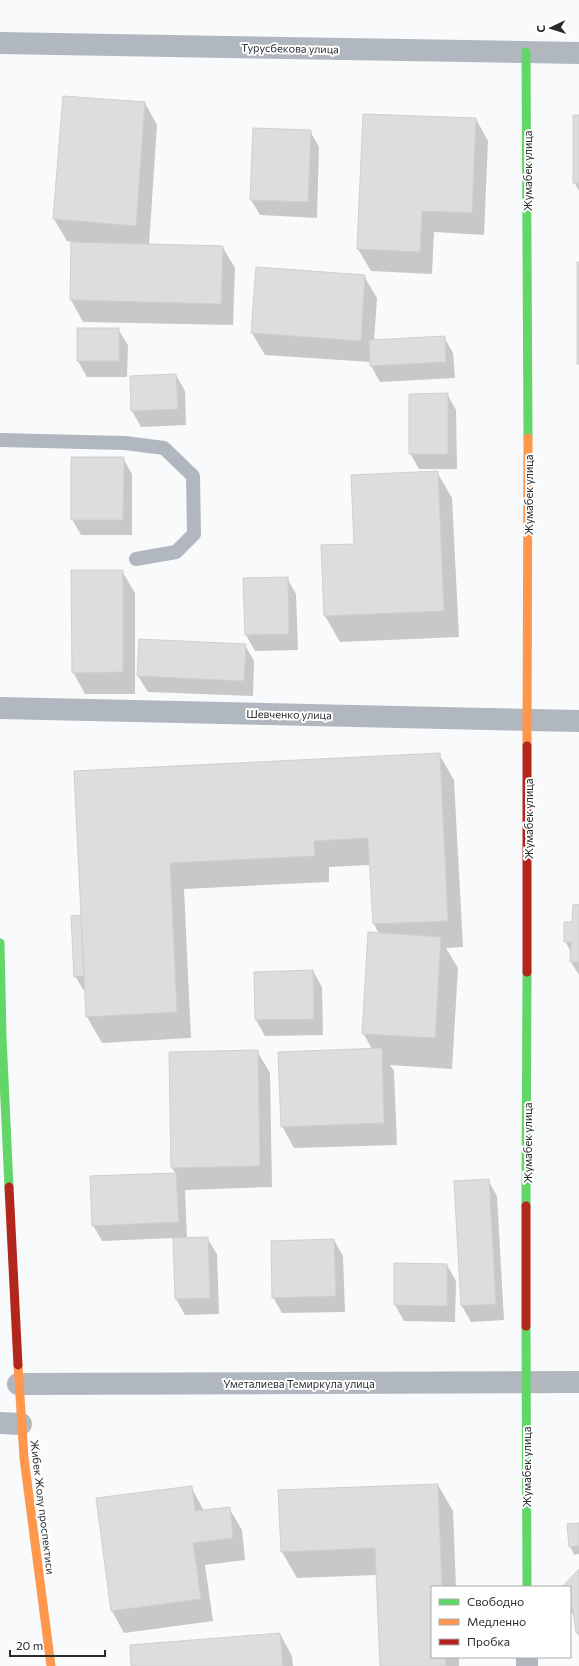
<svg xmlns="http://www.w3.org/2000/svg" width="579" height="1666" font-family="Commissioner,sans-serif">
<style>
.shadow{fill:#0003}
.building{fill:#dbdddf;stroke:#cdcfd1}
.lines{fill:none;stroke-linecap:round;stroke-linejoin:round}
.lane{stroke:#b1b7be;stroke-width:14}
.street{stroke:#b1b7be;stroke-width:22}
.fast{stroke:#63d668;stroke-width:9}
.slow{stroke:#ff974d;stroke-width:9}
.jam{stroke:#b3261e;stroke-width:9}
.labels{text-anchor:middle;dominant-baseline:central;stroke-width:4;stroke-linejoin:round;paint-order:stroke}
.street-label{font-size:11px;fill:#292c2f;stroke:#fff}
</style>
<rect width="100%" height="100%" fill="#f8fafc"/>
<!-- shadow -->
<g class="shadow">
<polygon points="64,97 145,103 157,125 149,245 222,246 235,268 233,325 83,322 71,300 72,242 67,241 54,219"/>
<polygon points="364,115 476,119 488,141 484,235 434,232 432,274 371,271 358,249"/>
<polygon points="579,116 579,191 574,182"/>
<polygon points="310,131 319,147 317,218 260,215 251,200"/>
<polygon points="364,276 377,298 374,341 444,337 453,353 455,378 380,382 371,366 371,362 265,355 252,333"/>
<polygon points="118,329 128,345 127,377 87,377 78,361"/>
<polygon points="176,375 185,391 186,425 141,427 132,411 131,377"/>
<polygon points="447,394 456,410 457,469 419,469 410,453"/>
<polygon points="123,458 132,474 132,535 81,535 72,519"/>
<polygon points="437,472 452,498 459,637 340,642 325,616 322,546 355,545"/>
<polygon points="122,571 135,593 135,694 85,694 73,672"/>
<polygon points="287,578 296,594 298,650 255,651 246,635"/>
<polygon points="245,645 254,661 253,696 148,692 138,676"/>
<polygon points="439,754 454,780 463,947 446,948 458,968 452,1069 390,1065 394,1071 397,1145 294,1148 282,1126 372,1049 363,1033 379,934 374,924 371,865 329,867 329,882 184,889 191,1038 102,1043 87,1017 86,994 75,976 80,916 82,919 75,772"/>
<polygon points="579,906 579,975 571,962 572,954 565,941"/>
<polygon points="313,971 322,987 323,1035 265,1036 256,1020 255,972"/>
<polygon points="257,1051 270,1073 272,1187 185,1190 187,1239 207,1238 217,1254 219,1314 185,1315 176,1299 174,1238 102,1241 93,1225 176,1174 172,1168"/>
<polygon points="488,1180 497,1196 504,1320 471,1322 462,1306"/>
<polygon points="334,1240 343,1256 345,1312 282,1313 273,1297"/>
<polygon points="447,1265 456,1281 455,1322 404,1321 395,1305"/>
<polygon points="438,1485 453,1511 456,1587 432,1587 432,1657 459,1657 459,1666 381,1666 377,1575 297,1578 282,1552"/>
<polygon points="191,1487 204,1511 229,1508 242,1530 245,1560 205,1565 213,1621 124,1633 112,1611"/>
<polygon points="579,1524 579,1554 574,1555 570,1546"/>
<polygon points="579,1570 579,1636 577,1633 575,1618 570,1609 570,1587 564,1587"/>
<polygon points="280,1634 292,1656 293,1666 132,1666"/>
</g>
<!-- building -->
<g class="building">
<polygon points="63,96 145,102 136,226 53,219"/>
<polygon points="363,114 476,118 472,213 422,211 420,252 357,249"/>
<rect x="573" y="115" width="6" height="68"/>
<polygon points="253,128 311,130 308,202 250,200"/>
<polygon points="71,242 223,246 221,304 70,300"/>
<rect x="577" y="262" width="2" height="102"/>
<polygon points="256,267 365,275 361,341 251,333"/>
<rect x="77" y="328" width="42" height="33"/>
<polygon points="445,336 446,362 370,366 369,340"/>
<polygon points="176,374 178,409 131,411 130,376"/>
<polygon points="448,393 448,454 409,454 409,394"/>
<polygon points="71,457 124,457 123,520 71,520"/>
<polygon points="438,471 444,611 324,616 321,545 354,544 351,475"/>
<polygon points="71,570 123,570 123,672 72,673"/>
<polygon points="288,577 289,634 245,635 243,578"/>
<polygon points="139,639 246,644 244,681 137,676"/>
<polygon points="440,753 448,921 373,924 368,838 314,841 315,856 170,863 177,1012 86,1017 74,771"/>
<polygon points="573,904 579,905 579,962 570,962 571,942 564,942 564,922 572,922"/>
<polygon points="81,915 84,976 74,977 71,916"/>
<polygon points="368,932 441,937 435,1038 362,1034"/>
<polygon points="313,970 314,1019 255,1020 254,972"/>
<polygon points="382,1048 384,1123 281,1127 278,1052"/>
<polygon points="258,1050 260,1166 171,1168 169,1052"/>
<polygon points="176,1173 179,1222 92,1226 90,1176"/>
<polygon points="489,1179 496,1304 461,1306 454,1181"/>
<polygon points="208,1237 210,1298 175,1299 173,1238"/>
<polygon points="334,1239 336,1296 272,1298 271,1241"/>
<polygon points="394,1263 447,1264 447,1306 394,1305"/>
<polygon points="438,1484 442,1587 432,1587 432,1657 445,1657 446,1666 380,1666 375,1548 281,1552 278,1490"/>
<polygon points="192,1486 195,1511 230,1507 233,1538 193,1543 201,1599 111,1611 96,1498"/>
<polygon points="579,1523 579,1546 569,1547 567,1524"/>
<polygon points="579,1569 579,1633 576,1633 573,1609 570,1609 570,1587 562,1587"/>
<polygon points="280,1633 283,1666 131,1666 130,1645"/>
</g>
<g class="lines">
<!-- lane -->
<polyline class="lane" points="0,440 125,443 164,448 193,476 194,534 176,552 136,559"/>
<!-- street -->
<g class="street">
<polyline points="0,43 579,53"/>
<polyline points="0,708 579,721"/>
<polyline points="18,1384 579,1382"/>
<polyline points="0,1423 21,1424"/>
<polyline points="527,1657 527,1666"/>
</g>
<!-- fast -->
<g class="fast">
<polyline points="526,52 528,438"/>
<polyline points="0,943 2,1037 9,1187"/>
<polyline points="526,1206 527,972"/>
<polyline points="526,1326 527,1587"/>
</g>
<!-- slow -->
<g class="slow">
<polyline points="527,746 528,438"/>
<polyline points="18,1365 24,1458 51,1666"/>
</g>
<!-- jam -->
<g class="jam">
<polyline points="527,972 527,746"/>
<polyline points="9,1187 18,1365"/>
<polyline points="526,1206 526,1326"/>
</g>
</g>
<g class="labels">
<!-- street labels -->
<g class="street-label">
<text transform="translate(290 48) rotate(1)">Турусбекова улица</text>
<text transform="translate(527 171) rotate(-90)">Жумабек улица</text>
<text transform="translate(528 495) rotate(-90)">Жумабек улица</text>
<text transform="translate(289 714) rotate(1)">Шевченко улица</text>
<text transform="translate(528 819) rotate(-90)">Жумабек улица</text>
<text transform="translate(527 1143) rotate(-90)">Жумабек улица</text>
<text x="299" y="1383">Уметалиева Темиркула улица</text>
<text transform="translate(526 1467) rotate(-90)">Жумабек улица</text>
<text transform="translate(43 1507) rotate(83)">Жибек Жолу проспектиси</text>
</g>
</g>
<!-- legend -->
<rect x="431" y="1586" width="140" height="72" fill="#ffffff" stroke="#a9abac"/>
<rect x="439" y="1599" width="20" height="6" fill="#63d668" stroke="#a9abac"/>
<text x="467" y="1606" font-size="12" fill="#292c2f">Свободно</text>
<rect x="439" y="1619" width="20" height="6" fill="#ff974d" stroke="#a9abac"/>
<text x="467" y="1626" font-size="12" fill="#292c2f">Медленно</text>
<rect x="439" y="1639" width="20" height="6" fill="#b3261e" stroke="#a9abac"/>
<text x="467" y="1646" font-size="12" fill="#292c2f">Пробка</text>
<!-- north arrow -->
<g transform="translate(551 28) rotate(266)" stroke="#ffffff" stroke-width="3" paint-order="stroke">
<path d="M0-3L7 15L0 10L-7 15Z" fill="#292c2f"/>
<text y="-6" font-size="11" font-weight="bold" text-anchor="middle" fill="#292c2f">С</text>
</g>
<!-- scale -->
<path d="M10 1650v6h95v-6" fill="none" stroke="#292c2f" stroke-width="2"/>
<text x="16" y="1650" font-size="12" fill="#292c2f" stroke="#ffffff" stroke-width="3" paint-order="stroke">20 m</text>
</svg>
